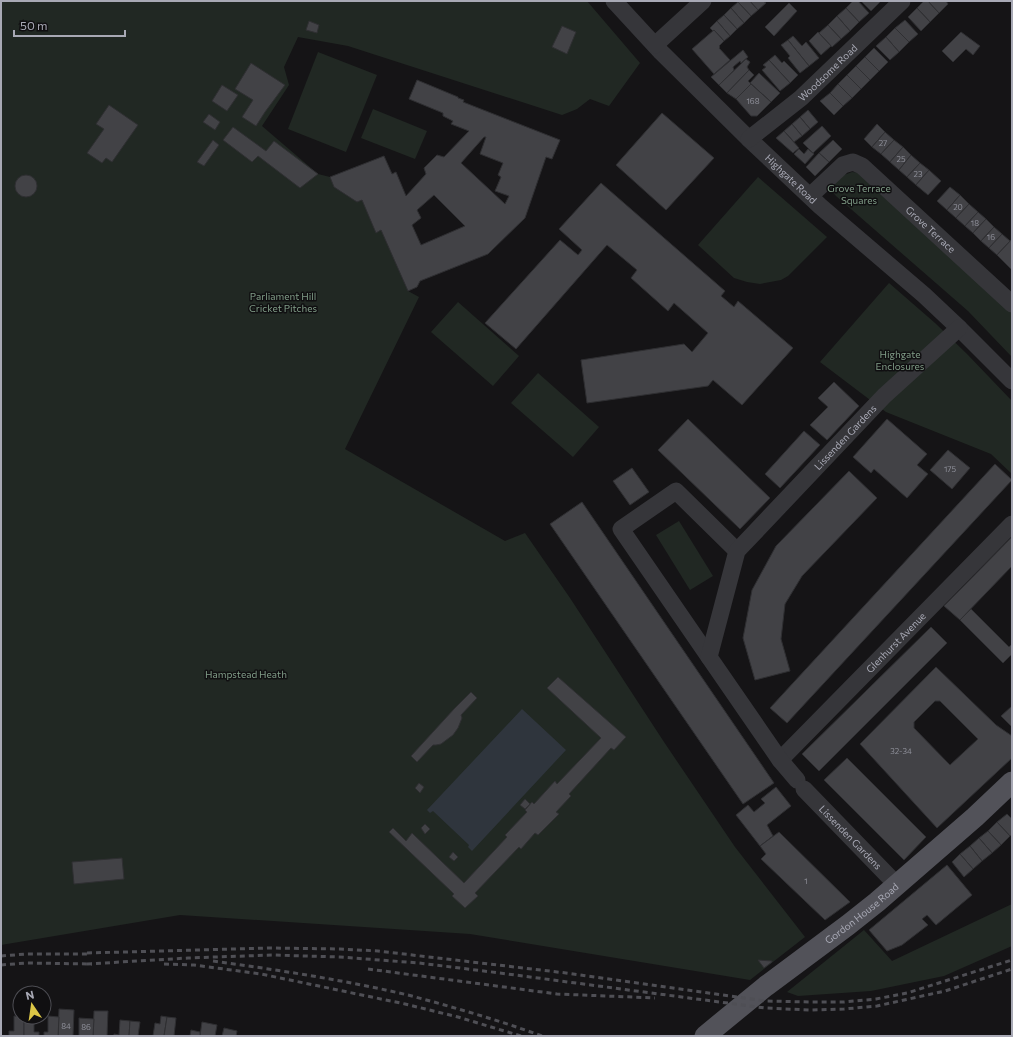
<svg xmlns="http://www.w3.org/2000/svg" width="1013" height="1037" font-family="Commissioner,sans-serif">
<style>
.green{fill:#212823}
.water{fill:#2f353d}
.building{fill:#424246;stroke:#2f2f32;fill-rule:evenodd}
.lines{fill:none;stroke-linecap:round;stroke-linejoin:round}
.minor{stroke:#36363a;stroke-width:17}
.major{stroke:#525259;stroke-width:21}
.rail{stroke:#4f4f55;stroke-width:3;stroke-dasharray:5 4;stroke-linecap:butt}
.labels{text-anchor:middle;dominant-baseline:central;stroke-width:3;stroke-linejoin:round;paint-order:stroke}
.number-label{font-size:8px;fill:#8e8f99}
.street-label{font-size:10px;fill:#a8a9b5;stroke:#100f11}
.park-label{font-size:10px;fill:#819d88;stroke:#100f11}
</style>
<rect width="100%" height="100%" fill="#151416"/>
<!-- green -->
<g class="green">
<polygon points="1,1 587,1 640,63 609,106 590,99 577,109 562,115 348,46 298,37 284,67 289,85 262,126 318,174 330,177 334,187 357,202 362,200 376,233 381,230 408,291 419,297 345,449 505,541 525,533 570,598 664,742 735,847 805,937 750,980 470,934 180,915 1,945"/>
<polygon points="318,52 377,75 346,152 288,129"/>
<polygon points="373,109 427,131 415,159 361,138"/>
<polygon points="852,172 863,173 1012,313 1012,357 968,311 836,196 831,190 831,186 844,175"/>
<polygon points="758,177 827,237 788,276 781,280 760,284 747,282 734,278 698,245"/>
<polygon points="889,283 935,323 967,354 1012,401 1012,474 991,454 886,412 820,362"/>
<polygon points="458,302 519,356 493,386 431,332"/>
<polygon points="538,373 599,427 573,457 511,403"/>
<polygon points="679,521 713,576 690,590 656,535"/>
<polygon points="1012,904 1012,946 944,976 871,991 798,996 787,992 864,930 892,961"/>
</g>
<!-- water -->
<polygon class="water" points="522,709 566,750 472,851 468,847 469,845 433,811 430,813 427,810"/>
<!-- building -->
<g class="building">
<polygon points="740,1 750,1 758,10 751,16 738,2"/>
<polygon points="750,1 763,1 766,3 758,10"/>
<polygon points="853,1 858,1 869,13 859,22 846,8"/>
<polygon points="861,1 881,1 871,11"/>
<polygon points="924,1 928,1 939,13 930,22 917,8"/>
<polygon points="928,1 946,1 948,4 939,13"/>
<polygon points="738,2 751,16 744,23 731,8"/>
<polygon points="789,3 797,11 774,36 765,27"/>
<polygon points="731,8 744,23 737,29 724,15"/>
<polygon points="846,8 859,22 850,31 837,16"/>
<polygon points="917,8 930,22 921,31 908,17"/>
<polygon points="724,15 737,29 730,36 717,21"/>
<polygon points="837,16 850,31 841,39 828,25"/>
<polygon points="905,20 918,34 909,42 895,28"/>
<polygon points="309,21 319,25 317,33 306,30"/>
<polygon points="717,21 730,36 724,41 714,30 713,31 710,28"/>
<polygon points="828,25 841,39 832,47 819,33"/>
<polygon points="562,26 576,32 567,54 552,47"/>
<polygon points="895,28 909,42 899,52 886,37"/>
<polygon points="714,30 724,41 719,46 720,47 719,48 730,60 714,74 692,49"/>
<polygon points="818,32 831,46 821,55 809,41"/>
<polygon points="961,32 980,46 973,55 966,49 953,62 942,51"/>
<polygon points="793,36 802,46 806,42 819,58 809,66 788,40"/>
<polygon points="886,37 899,52 890,60 876,46"/>
<polygon points="788,40 809,66 800,73 788,58 790,56 781,45"/>
<polygon points="874,48 888,62 879,71 865,57"/>
<polygon points="743,50 748,57 741,63 740,61 733,67 734,70 719,85 711,77"/>
<polygon points="775,55 782,63 784,61 798,75 790,83 769,60"/>
<polygon points="865,57 879,71 870,80 856,66"/>
<polygon points="746,59 750,62 747,67 749,70 727,93 719,85"/>
<polygon points="769,60 790,83 780,91 762,70 766,67 763,65"/>
<polygon points="251,63 285,85 265,112 256,126 242,117 253,100 235,89"/>
<polygon points="856,66 870,80 861,89 847,75"/>
<polygon points="749,70 754,75 748,81 751,84 736,99 727,93"/>
<polygon points="759,73 780,93 771,102 750,83"/>
<polygon points="847,75 861,89 852,98 838,84"/>
<path d="M417 80 458 97V98L464 100 463 102 560 140 552 159 546 157 525 218 488 254 420 281 417 287 408 291 381 230 376 233 362 200 357 202 334 187 330 177 384 156 392 174 396 172 406 196 426 174 424 168 437 155 444 157 469 131 451 124 453 121 443 116V113L409 99ZM484 137H486L480 154 503 163 498 175 501 177 495 191 509 196 505 204 461 163ZM434 195 465 226 421 245 412 225 421 218 417 210Z"/>
<polygon points="751,84 771,102 757,116 751,116 736,99"/>
<polygon points="838,84 852,98 843,106 830,93"/>
<polygon points="222,85 238,95 227,111 212,101"/>
<polygon points="830,93 843,106 834,115 820,101"/>
<polygon points="109,105 138,125 112,162 106,158 102,163 87,153 104,129 96,124"/>
<polygon points="808,110 818,122 810,129 800,117"/>
<polygon points="662,113 714,158 666,210 616,165"/>
<polygon points="209,114 220,122 215,130 203,122"/>
<polygon points="800,117 810,129 802,136 792,124"/>
<polygon points="792,124 802,136 794,142 784,131"/>
<polygon points="877,124 885,132 872,147 864,139"/>
<polygon points="822,126 831,136 813,153 803,143"/>
<polygon points="233,127 266,151 274,141 318,174 300,188 258,156 252,162 223,140"/>
<polygon points="784,131 799,148 793,153 776,138"/>
<polygon points="885,132 894,140 881,154 872,147"/>
<polygon points="213,140 219,145 204,166 197,162"/>
<polygon points="833,140 842,149 829,162 819,153"/>
<polygon points="894,140 903,147 890,162 881,154"/>
<polygon points="903,147 911,155 899,170 890,162"/>
<polygon points="799,149 804,154 808,149 814,154 805,164 794,154"/>
<polygon points="819,153 829,162 815,176 806,167"/>
<polygon points="911,155 920,163 907,177 899,170"/>
<polygon points="920,163 929,170 916,185 907,177"/>
<polygon points="929,170 941,181 928,195 916,185"/>
<circle cx="26" cy="186" r="11"/>
<polygon points="601,183 725,291 721,296 734,307 738,301 793,348 742,405 713,380 708,386 587,403 581,360 684,344 692,352 708,333 674,303 668,311 631,278 637,270 607,245 516,349 485,323 560,240 578,255 582,250 559,229"/>
<polygon points="950,187 960,195 947,210 937,201"/>
<polygon points="960,195 969,204 956,218 947,210"/>
<polygon points="969,204 978,212 965,226 956,218"/>
<polygon points="978,212 986,219 973,233 965,226"/>
<polygon points="986,219 994,227 981,241 973,233"/>
<polygon points="994,227 1002,234 989,248 981,241"/>
<polygon points="1002,234 1010,241 997,255 989,248"/>
<polygon points="1012,239 1012,268 1011,269 997,255"/>
<polygon points="834,382 859,406 827,440 810,425 828,407 818,398"/>
<polygon points="688,419 770,498 740,529 658,450"/>
<polygon points="887,419 927,454 917,465 928,474 907,498 874,469 871,473 853,457"/>
<polygon points="804,431 820,445 780,488 765,474"/>
<polygon points="948,450 970,468 952,489 930,470"/>
<polygon points="995,464 1012,480 787,723 770,708"/>
<polygon points="632,468 649,492 630,505 613,481"/>
<polygon points="849,471 877,498 802,576 785,604 781,639 790,671 755,680 743,638 752,590 776,546"/>
<polygon points="582,502 774,783 743,804 550,524"/>
<polygon points="1011,538 1012,539 1012,566 960,620 944,606"/>
<polygon points="971,609 1009,647 1012,644 1012,654 1003,663 960,620"/>
<polygon points="931,627 947,643 819,771 802,754"/>
<path d="M936 667 996 725 1012 736V758L937 828 860 744ZM935 701H940L978 739 950 765 914 728V722Z"/>
<polygon points="558,677 626,737 614,750 611,748 569,794 571,796 556,812 559,814 538,835 535,833 521,849 519,847 475,893 478,896 465,908 452,896 454,894 389,832 393,828 406,841 412,833 464,883 507,837 505,835 527,812 525,810 532,802 534,804 555,781 557,784 601,738 547,688"/>
<polygon points="471,692 477,698 461,715 462,718 458,728 453,735 441,744 436,745 433,745 417,762 411,756 454,709"/>
<polygon points="1012,706 1012,727 1001,716"/>
<polygon points="847,758 926,837 904,860 824,780"/>
<polygon points="419,783 424,787 420,793 415,788"/>
<polygon points="776,787 791,806 767,825 773,836 760,846 736,815 748,805 754,812 765,803 761,799"/>
<polygon points="525,799 530,804 525,809 520,805"/>
<polygon points="1007,814 1012,819 1012,834 1010,836 997,822"/>
<polygon points="997,822 1010,836 1001,845 988,831"/>
<polygon points="425,824 430,829 425,834 421,828"/>
<polygon points="988,831 1001,845 992,853 979,838"/>
<polygon points="779,832 850,902 825,920 761,859 766,854 760,846"/>
<polygon points="979,838 992,853 982,861 970,846"/>
<polygon points="970,846 982,861 973,869 960,854"/>
<polygon points="453,852 458,857 454,861 449,857"/>
<polygon points="960,854 973,869 964,877 952,862"/>
<polygon points="122,858 124,879 74,884 72,862"/>
<polygon points="947,865 972,895 936,925 927,915 922,919 928,925 902,945 887,951 869,930"/>
<polygon points="758,960 772,961 772,962 764,968"/>
<polygon points="59,1009 74,1010 73,1036 58,1036"/>
<polygon points="94,1011 108,1011 107,1036 93,1036"/>
<polygon points="14,1016 24,1017 24,1036 9,1036 9,1031 14,1031"/>
<polygon points="48,1016 59,1017 58,1036 44,1036 44,1032 48,1032"/>
<polygon points="161,1016 167,1017 164,1036 153,1036 155,1023 160,1024"/>
<polygon points="24,1017 34,1017 34,1032 39,1032 39,1036 24,1036"/>
<polygon points="167,1017 176,1018 174,1036 164,1036"/>
<polygon points="79,1018 94,1019 93,1036 79,1036"/>
<polygon points="120,1020 130,1021 129,1036 114,1036 114,1034 119,1035"/>
<polygon points="130,1021 140,1022 138,1036 129,1036"/>
<polygon points="202,1022 217,1025 215,1036 200,1036"/>
<polygon points="224,1028 237,1031 236,1036 222,1036"/>
<polygon points="191,1030 200,1032 200,1036 190,1036"/>
</g>
<g class="lines">
<!-- minor -->
<g class="minor">
<path id="s1" d="M614 1 661 52 749 139 820 206 924 295 959 328 1012 381"/>
<polyline points="655,45 703,1"/>
<path id="s2" d="M749 139 801 98 902 1"/>
<path id="s3" d="M810 196 843 165 853 162 862 166 1012 304"/>
<polyline points="709,657 621,529 676,491 737,551"/>
<path id="s4" d="M780 760 1012 524"/>
<path id="s5" d="M797 780 780 760 709 657 737 551 884 396 959 328"/>
<path id="s6" d="M804 789 897 885"/>
</g>
<!-- major -->
<path class="major" id="s7" d="M705 1036 766 986 848 925 877 902 975 817 1012 782"/>
<!-- rail -->
<g class="rail">
<polyline points="87,953 271,948 340,949 378,951 566,973 765,1001 811,1002 844,1002 876,999 907,993 1012,960"/>
<polyline points="1,956 26,954 91,954"/>
<path d="M213 961C278 970 344 980 408 995 453 1007 498 1020 542 1036"/>
<polyline points="87,964 188,958 272,955 340,957 419,963 500,973 765,1008 809,1010 844,1009 877,1006 945,991 1012,969"/>
<polyline points="164,964 194,965 261,974 405,1004 458,1017 521,1036"/>
<polyline points="1,965 27,963 92,964"/>
<polyline points="368,969 557,994 655,998"/>
</g>
</g>
<g class="labels">
<!-- number labels -->
<g class="number-label">
<text x="753" y="101">168</text>
<text x="883" y="143">27</text>
<text x="901" y="159">25</text>
<text x="918" y="174">23</text>
<text x="958" y="207">20</text>
<text x="975" y="223">18</text>
<text x="991" y="237">16</text>
<text x="950" y="469">175</text>
<text x="901" y="751">32-34</text>
<text x="806" y="881">1</text>
<text x="66" y="1026">84</text>
<text x="86" y="1027">86</text>
</g>
<!-- street labels -->
<g class="street-label">
<text stroke="none"><textPath href="#s2" startOffset="103">Woodsome Road</textPath></text>
<text stroke="none"><textPath href="#s1" startOffset="251">Highgate Road</textPath></text>
<text stroke="none"><textPath href="#s3" startOffset="159">Grove Terrace</textPath></text>
<text stroke="none"><textPath href="#s5" startOffset="418">Lissenden Gardens</textPath></text>
<text stroke="none"><textPath href="#s4" startOffset="165">Glenhurst Avenue</textPath></text>
<text stroke="none"><textPath href="#s6" startOffset="67">Lissenden Gardens</textPath></text>
<text stroke="none"><textPath href="#s7" startOffset="199">Gordon House Road</textPath></text>
</g>
<!-- park labels -->
<g class="park-label">
<text x="859" y="188">Grove Terrace<tspan x="859" dy="12">Squares</tspan></text>
<text x="283" y="296">Parliament Hill<tspan x="283" dy="12">Cricket Pitches</tspan></text>
<text x="900" y="354">Highgate<tspan x="900" dy="12">Enclosures</tspan></text>
<text x="246" y="674">Hampstead Heath</text>
</g>
</g>
<!-- border -->
<rect width="1013" height="1037" fill="none" stroke="#a8a9b5" stroke-width="4"/>
<!-- north arrow -->
<g transform="translate(32 1005) rotate(347)"><circle r="19" fill="#100f11" stroke="#4d4d53"/>
<path d="M0-3L7 15L0 10L-7 15Z" fill="#dcc646"/>
<text y="-6" font-size="11" font-weight="bold" text-anchor="middle" fill="#a8a9b5">N</text>
</g>
<!-- scale -->
<path d="M14 30v6h111v-6" fill="none" stroke="#a8a9b5" stroke-width="2"/>
<text x="20" y="30" font-size="12" fill="#a8a9b5" stroke="#100f11" stroke-width="3" paint-order="stroke">50 m</text>
</svg>
